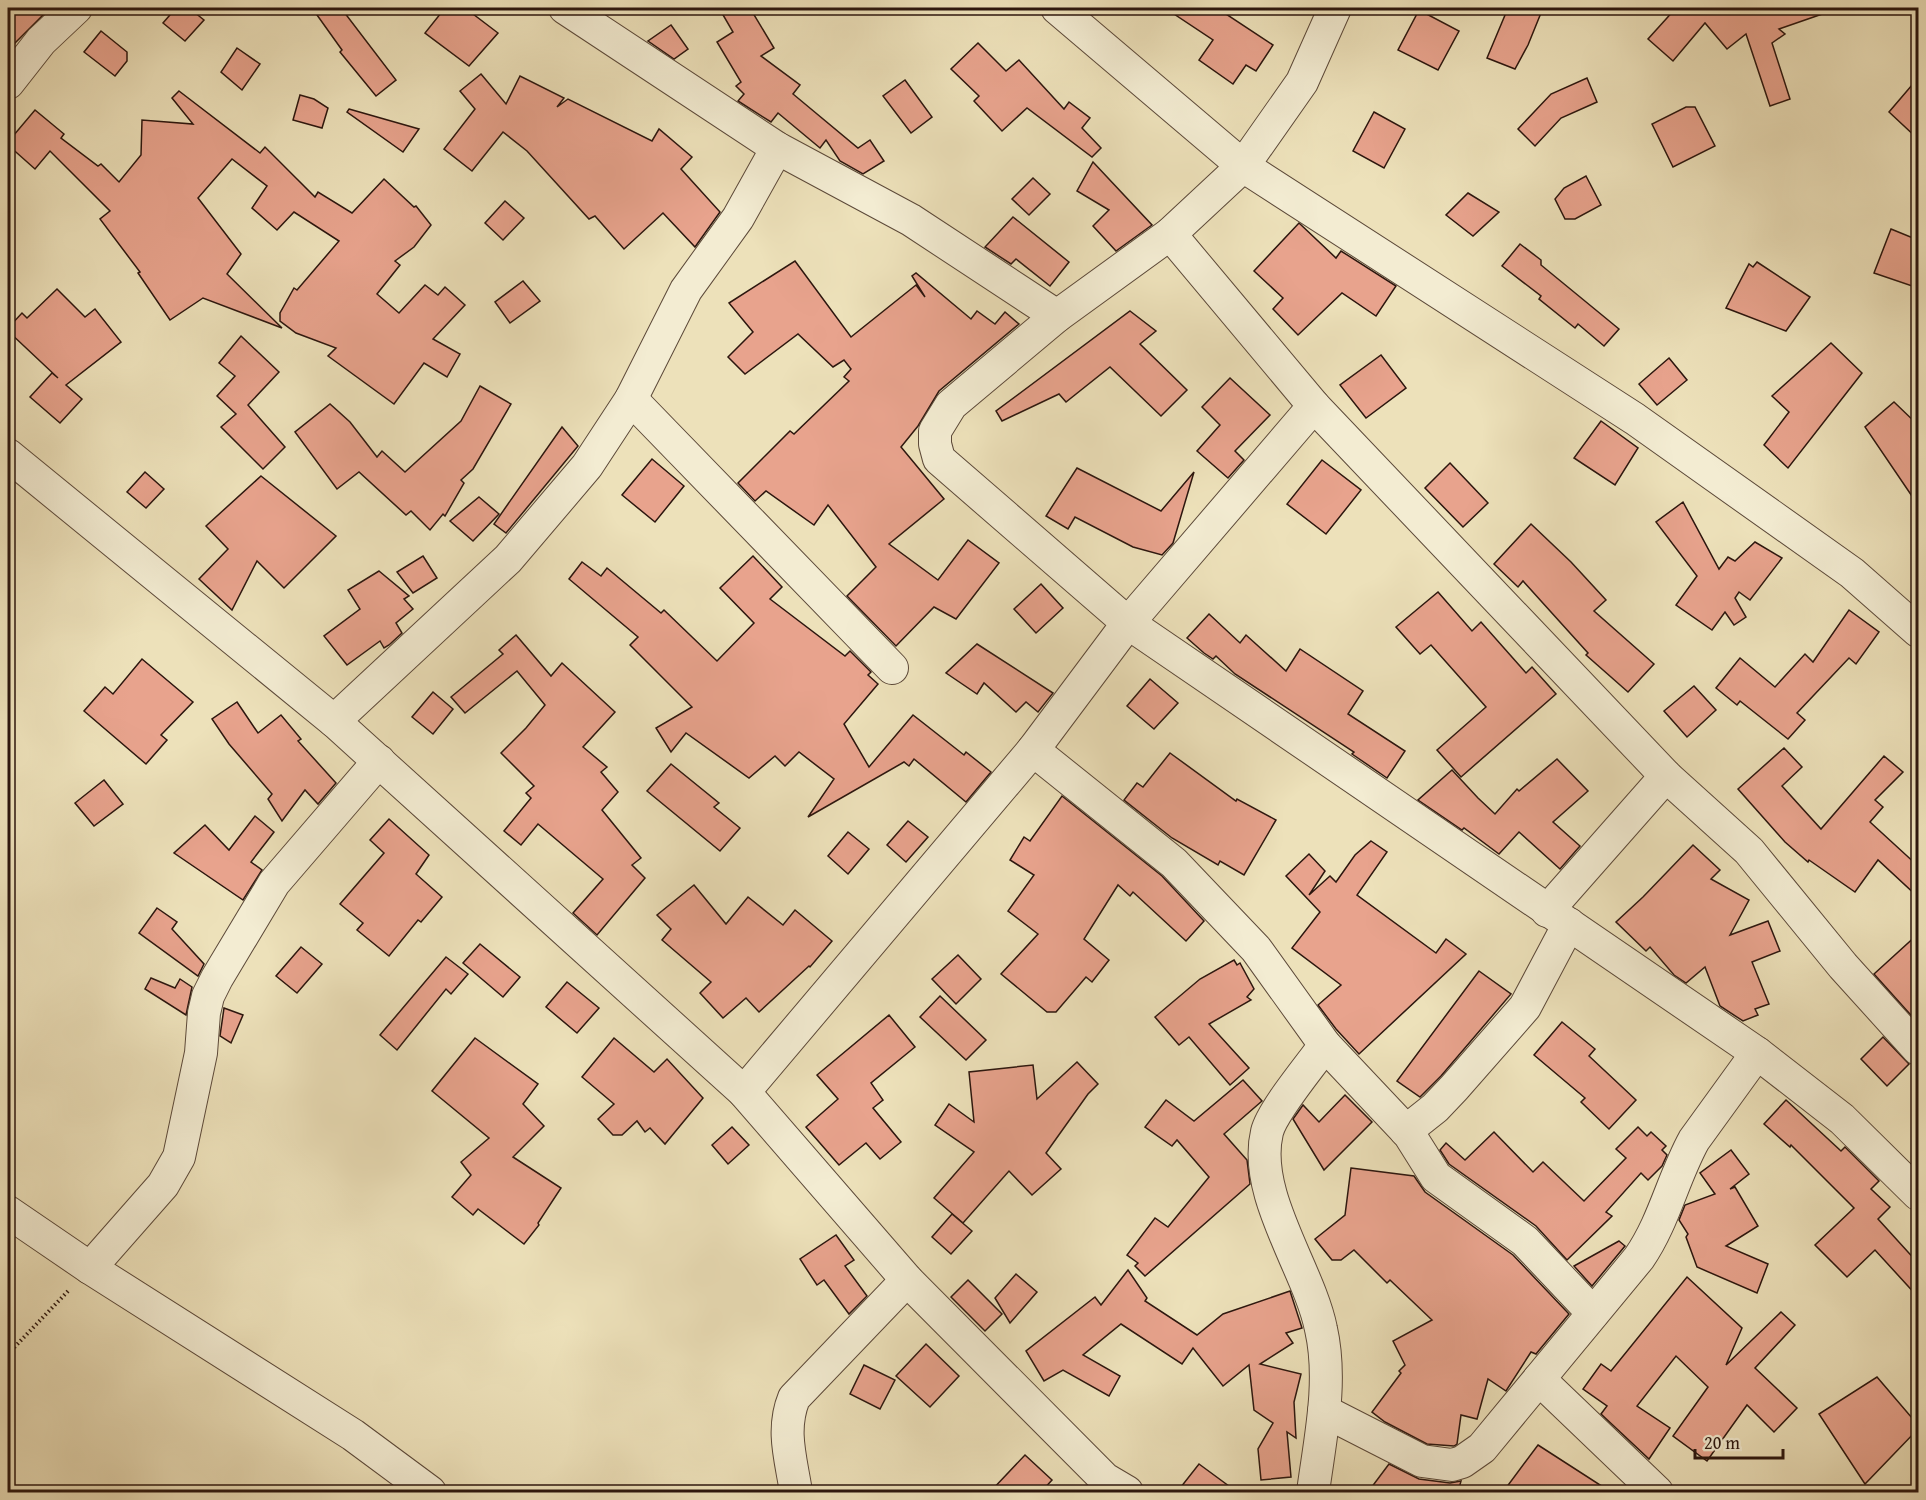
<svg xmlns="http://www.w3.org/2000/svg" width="1926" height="1500" font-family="'Gentium Book Plus',serif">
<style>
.building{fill:#e8a38d;stroke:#2c160e;stroke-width:1.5}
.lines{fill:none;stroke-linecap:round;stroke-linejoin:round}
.street-casing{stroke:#5c4939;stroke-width:34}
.path{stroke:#2c160e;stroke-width:4;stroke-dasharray:1.5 3;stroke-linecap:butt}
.street{stroke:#f3ecd2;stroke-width:32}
</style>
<rect width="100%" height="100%" fill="#ede1ba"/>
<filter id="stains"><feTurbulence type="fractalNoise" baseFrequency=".00333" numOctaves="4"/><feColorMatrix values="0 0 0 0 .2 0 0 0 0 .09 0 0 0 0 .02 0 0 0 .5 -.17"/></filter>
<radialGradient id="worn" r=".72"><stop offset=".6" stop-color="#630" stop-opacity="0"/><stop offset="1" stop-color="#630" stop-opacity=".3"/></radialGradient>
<!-- building -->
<g class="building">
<polygon points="8,8 50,8 8,50"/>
<polygon points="176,8 189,8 204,20 185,41 163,23"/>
<polygon points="312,8 341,8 396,80 376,96 340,52 342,50"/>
<polygon points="445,8 465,8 498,33 469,66 425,33"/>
<polygon points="719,8 750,8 774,48 761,56 800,85 793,94 858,148 870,140 884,161 863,174 840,161 826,140 820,148 778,113 771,122 738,101 744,94 736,86 741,82 717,42 733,32"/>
<polygon points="1165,8 1217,8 1273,45 1256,71 1246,65 1233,84 1199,60 1213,40"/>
<polygon points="1508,8 1543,8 1528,45 1515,69 1487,58"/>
<polygon points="1676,8 1830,8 1831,11 1779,29 1785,34 1772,43 1790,99 1770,106 1746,34 1727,49 1705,23 1673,61 1648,39"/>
<polygon points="1419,10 1459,31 1438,70 1398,50"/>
<polygon points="671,25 688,49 674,59 648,41"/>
<polygon points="101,31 127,52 127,61 115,76 84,52"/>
<polygon points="978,43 1006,71 1019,60 1064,109 1069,102 1090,118 1082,128 1101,148 1092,157 1027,108 1002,131 974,101 979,96 951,69"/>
<polygon points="237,48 260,64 242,90 221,72"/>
<polygon points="481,74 506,104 520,76 564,98 557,107 568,99 652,141 659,129 692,157 681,169 720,212 695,247 663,213 624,249 595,216 589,219 527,151 503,132 472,171 444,149 475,109 460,91"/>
<polygon points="1587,78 1597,102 1561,118 1535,146 1518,129 1551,94"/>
<polygon points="1918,78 1918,139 1889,112"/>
<polygon points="905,80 932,117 911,133 883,96"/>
<polygon points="179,91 260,153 265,147 315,197 318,192 352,213 384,179 414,207 416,206 431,225 414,247 395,261 400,265 377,294 399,313 425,285 438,295 445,287 465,305 433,339 460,354 447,377 424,363 394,404 328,356 336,348 296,333 280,321 280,313 294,288 297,290 339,241 294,212 277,230 252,208 267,186 232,159 198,198 241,254 227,274 282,328 203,298 170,320 138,273 140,272 100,219 110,211 50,151 35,169 8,145 8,142 35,110 64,134 61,138 98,166 101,164 119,182 141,155 142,120 193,124 172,98"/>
<polygon points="300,95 314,99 328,108 322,128 293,120"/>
<polygon points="1686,107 1695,107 1715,146 1673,167 1652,124"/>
<polygon points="349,109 419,129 403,152 347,112"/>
<polygon points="1374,112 1405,129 1384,168 1353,151"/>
<polygon points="1093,162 1152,225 1116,251 1093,226 1109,210 1077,191"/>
<polygon points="1586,176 1601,205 1575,219 1565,219 1555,199 1564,188"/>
<polygon points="1033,178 1050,194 1029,215 1012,199"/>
<polygon points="1468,193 1499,212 1473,236 1446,215"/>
<polygon points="505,201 524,218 503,240 485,223"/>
<polygon points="1013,217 1069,262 1050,286 1016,259 1011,264 985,247"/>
<polygon points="1299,223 1336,258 1341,251 1396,286 1376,316 1342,293 1298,335 1273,309 1283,298 1254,271"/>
<polygon points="1891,229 1918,240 1918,288 1874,273"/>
<polygon points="1520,244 1541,260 1541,265 1619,329 1604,346 1578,324 1575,328 1539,299 1541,296 1502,266"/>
<polygon points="795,261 851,337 916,285 925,297 912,276 916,273 971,319 977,311 995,324 1005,312 1019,324 939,391 918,426 901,447 944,499 889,544 938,580 968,540 999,563 956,619 934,607 896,646 847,596 876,567 828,505 814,525 766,491 755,501 738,483 790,431 794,434 849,381 844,377 851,369 844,360 833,367 798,334 745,374 728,357 753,332 729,303"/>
<polygon points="1757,262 1810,297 1786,331 1726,308 1749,264 1753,267"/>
<polygon points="523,281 540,301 510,323 495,302"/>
<polygon points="57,289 85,317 95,309 121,342 66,385 82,399 60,423 30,397 52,373 58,378 8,331 8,328 22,313 27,318"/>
<polygon points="1130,311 1156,331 1140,344 1187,390 1161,416 1110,367 1066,402 1059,394 1002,421 996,411"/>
<polygon points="241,336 279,372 248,405 285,447 263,469 221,427 236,414 217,396 235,376 219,363"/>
<polygon points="1831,343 1862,373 1788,468 1764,445 1789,412 1772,396"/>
<polygon points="1381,355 1406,388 1366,418 1340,385"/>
<polygon points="1669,358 1687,380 1657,405 1639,384"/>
<polygon points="1230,378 1270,415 1235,451 1244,460 1228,478 1197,451 1220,425 1202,407"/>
<polygon points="480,386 511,404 473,469 461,480 464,483 445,516 443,514 430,530 411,511 406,515 359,472 337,489 295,432 330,404 350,422 377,457 382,451 405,472 461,421"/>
<polygon points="1894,402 1918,425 1918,505 1865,427"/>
<polygon points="1601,421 1638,448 1615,485 1574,458"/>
<polygon points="562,427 578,446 506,533 494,524"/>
<polygon points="652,459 684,486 655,522 622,495"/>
<polygon points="1322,460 1361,490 1326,534 1287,504"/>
<polygon points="1450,463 1488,503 1463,527 1425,488"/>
<polygon points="1077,468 1161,511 1194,472 1173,543 1162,555 1133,547 1075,517 1068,529 1046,516"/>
<polygon points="145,472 164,489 146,508 127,492"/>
<polygon points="261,476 336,536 284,588 257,561 232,610 199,579 228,549 206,526"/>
<polygon points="479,497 499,514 473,541 450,521"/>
<polygon points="1683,502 1719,569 1728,557 1735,561 1755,542 1782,558 1750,600 1739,592 1735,598 1746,617 1734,625 1725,612 1712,630 1676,605 1697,576 1656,522"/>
<polygon points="1531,524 1571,562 1606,600 1594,611 1654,664 1628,692 1586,655 1588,653 1523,581 1518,587 1494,564"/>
<polygon points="423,556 437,578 413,593 397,572"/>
<polygon points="753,556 782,587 770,599 845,656 850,651 871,672 868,675 878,684 844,724 869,767 913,715 964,755 966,752 991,772 966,802 914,759 909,766 904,762 808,817 834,779 799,752 785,766 775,756 749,778 686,733 671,752 656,728 692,707 630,645 638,637 569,579 582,562 601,576 607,568 661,613 664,610 717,661 754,623 720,588"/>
<polygon points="379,571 409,596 404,599 413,609 396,623 402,633 389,645 384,648 380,641 347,665 324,636 360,609 348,590"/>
<polygon points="1041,584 1063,608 1036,633 1014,609"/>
<polygon points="1438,592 1472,631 1481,622 1526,673 1532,667 1556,694 1461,777 1437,750 1486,707 1431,645 1420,654 1396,627"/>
<polygon points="1849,610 1879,632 1856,664 1849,658 1797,713 1805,720 1788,739 1740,701 1737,705 1716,688 1740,658 1775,687 1805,654 1813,662"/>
<polygon points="1209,614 1240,643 1246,635 1286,671 1300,649 1363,691 1348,714 1405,751 1387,778 1352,754 1354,752 1235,674 1216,656 1213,659 1204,653 1187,638"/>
<polygon points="516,635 551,676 562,663 615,712 583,747 607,767 601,772 618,792 602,810 641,858 632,865 645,878 597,935 573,913 603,879 538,824 521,845 504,831 531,798 526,793 534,786 501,753 526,728 545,705 517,671 465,713 451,697 503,654 499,650"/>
<polygon points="977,644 1053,693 1038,712 1026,702 1016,712 984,683 977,694 946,673"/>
<polygon points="142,659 193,702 161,735 167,740 146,764 84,711 105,687 113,694"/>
<polygon points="1150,679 1178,703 1154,729 1127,706"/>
<polygon points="1694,686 1716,710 1687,737 1664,711"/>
<polygon points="433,692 453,709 433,734 412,717"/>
<polygon points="237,702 258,733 281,715 301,739 298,741 336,783 318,804 305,790 282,821 268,799 272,794 229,744 212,719"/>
<polygon points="1784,748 1802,767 1782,786 1821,829 1884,756 1903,772 1875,800 1883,807 1870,822 1918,866 1918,897 1878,860 1855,892 1809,860 1808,862 1785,842 1738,789"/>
<polygon points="1170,753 1236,801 1237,799 1276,820 1244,875 1220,861 1218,865 1172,838 1124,800 1137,783 1143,787"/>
<polygon points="1557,759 1588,791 1553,822 1580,846 1560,869 1519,832 1499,854 1464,828 1462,830 1418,800 1452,770 1478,798 1495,814 1517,789 1519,791"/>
<polygon points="671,764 719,803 714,807 740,828 720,851 647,791"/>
<polygon points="104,780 123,804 94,826 75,803"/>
<polygon points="1062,796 1162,876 1204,921 1186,941 1133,892 1130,896 1118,885 1084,939 1109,960 1092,982 1086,977 1056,1012 1047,1012 1001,974 1038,934 1008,911 1034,875 1010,860 1024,837 1030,841"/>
<polygon points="255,816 274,832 251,862 262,870 243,900 174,853 205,825 229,850"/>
<polygon points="389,819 429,855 416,874 442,897 421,922 418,920 389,956 357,930 363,923 340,904 384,853 370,840"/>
<polygon points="908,821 928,837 906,862 887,845"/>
<polygon points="848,832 869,849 848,874 828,856"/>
<polygon points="1371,841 1387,852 1357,895 1436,953 1446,939 1466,954 1359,1054 1336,1029 1318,1005 1341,985 1292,948 1320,912 1286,876 1309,854 1325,871 1309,895 1330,876 1336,882 1355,855"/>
<polygon points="1693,845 1720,870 1711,879 1749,900 1730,935 1768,921 1780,951 1752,962 1769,1004 1755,1009 1758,1015 1743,1021 1720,1006 1705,967 1686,983 1674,975 1650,947 1646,951 1616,922 1643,897"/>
<polygon points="694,885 726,924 748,897 783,925 795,910 832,941 810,967 809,966 759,1012 746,998 723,1018 700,993 711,982 662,940 671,929 657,915"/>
<polygon points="157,908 177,922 172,929 204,964 198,976 139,933"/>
<polygon points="1918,934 1918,1023 1874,974"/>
<polygon points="480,944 520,977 503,997 463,963"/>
<polygon points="301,947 322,964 297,993 276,976"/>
<polygon points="958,955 981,979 956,1004 932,979"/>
<polygon points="446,957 468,974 451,994 446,989 397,1050 380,1035"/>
<polygon points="1234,960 1237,965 1240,963 1254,989 1247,997 1251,1000 1209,1024 1249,1068 1230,1085 1189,1037 1179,1045 1155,1017 1200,979"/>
<polygon points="1479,971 1511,994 1441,1076 1420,1097 1397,1081"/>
<polygon points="151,978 175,988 180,979 192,987 186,1015 145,989"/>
<polygon points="567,982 599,1008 577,1033 546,1007"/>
<polygon points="940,996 986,1040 966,1060 920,1017"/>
<polygon points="224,1008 243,1015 231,1043 220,1036"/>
<polygon points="889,1015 915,1047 871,1083 883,1100 873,1108 901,1142 880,1159 866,1143 839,1165 806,1127 838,1099 817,1075"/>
<polygon points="1562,1022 1595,1049 1589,1056 1636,1100 1609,1129 1581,1102 1585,1098 1534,1055"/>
<polygon points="1883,1037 1909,1064 1887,1086 1861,1059"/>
<polygon points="475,1038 538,1084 523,1104 544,1126 513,1157 561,1188 538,1223 539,1225 524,1244 478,1209 473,1215 452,1197 471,1175 461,1162 489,1138 432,1091"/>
<polygon points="614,1038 654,1072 667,1059 703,1098 665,1144 650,1128 645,1132 637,1121 622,1135 613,1135 598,1119 614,1104 582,1077"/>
<polygon points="1077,1062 1098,1084 1088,1094 1046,1153 1061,1169 1032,1195 1009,1171 963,1223 934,1198 974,1152 935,1125 949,1104 974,1122 969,1072 1033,1065 1037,1099"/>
<polygon points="1243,1080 1262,1101 1224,1134 1247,1160 1250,1184 1145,1276 1135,1266 1138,1263 1127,1255 1155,1218 1168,1227 1209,1177 1177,1140 1172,1146 1145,1127 1166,1100 1194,1121"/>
<polygon points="1345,1095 1372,1122 1324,1170 1293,1119 1303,1105 1319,1122"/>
<polygon points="1786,1100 1841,1151 1845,1147 1879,1181 1871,1189 1890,1207 1878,1219 1918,1263 1918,1297 1875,1250 1847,1277 1815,1245 1854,1208 1791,1145 1790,1147 1764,1124"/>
<polygon points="732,1127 749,1145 728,1164 712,1145"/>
<polygon points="1638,1127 1647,1136 1651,1132 1666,1146 1662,1150 1667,1155 1662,1166 1648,1180 1641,1173 1606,1212 1612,1216 1567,1260 1536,1226 1449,1164 1440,1150 1446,1143 1465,1160 1494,1132 1533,1172 1543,1162 1584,1201 1626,1158 1616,1149"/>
<polygon points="1731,1150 1749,1174 1730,1189 1735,1187 1758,1226 1726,1246 1768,1264 1757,1293 1697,1267 1686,1237 1688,1234 1679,1220 1685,1205 1715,1194 1700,1173"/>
<polygon points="1351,1168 1414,1176 1425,1192 1513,1255 1569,1314 1536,1354 1531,1352 1506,1391 1488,1379 1477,1419 1461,1415 1457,1444 1454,1446 1427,1444 1385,1422 1372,1412 1401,1373 1399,1371 1405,1365 1393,1341 1432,1320 1390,1280 1387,1283 1354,1250 1341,1260 1332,1260 1315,1239 1345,1215"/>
<polygon points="952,1214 972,1231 951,1254 932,1237"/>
<polygon points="836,1235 854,1260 845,1266 867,1296 849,1314 824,1280 817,1285 800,1259"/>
<polygon points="1619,1241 1625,1246 1592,1286 1574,1266"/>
<polygon points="1128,1270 1147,1298 1145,1301 1197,1335 1223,1314 1290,1291 1302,1328 1286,1333 1293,1343 1260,1364 1301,1374 1294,1402 1296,1438 1287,1432 1291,1477 1261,1480 1258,1449 1273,1423 1254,1410 1249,1365 1223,1386 1193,1348 1182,1364 1121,1324 1083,1355 1120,1376 1109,1396 1063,1370 1044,1381 1026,1351 1095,1297 1101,1305"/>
<polygon points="1016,1274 1037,1292 1010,1323 995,1298"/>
<polygon points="1687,1277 1742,1328 1726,1365 1781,1312 1795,1325 1755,1368 1797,1408 1774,1432 1747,1405 1707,1461 1673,1436 1708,1387 1676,1356 1637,1406 1670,1428 1649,1459 1601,1414 1607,1406 1583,1389 1601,1364 1611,1371"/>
<polygon points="968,1280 1002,1314 985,1331 951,1297"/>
<polygon points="926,1344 959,1376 930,1407 896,1376"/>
<polygon points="864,1365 895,1380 880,1409 850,1394"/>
<polygon points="1877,1377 1918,1425 1918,1429 1865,1484 1819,1414"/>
<polygon points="1538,1445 1611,1492 1503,1492"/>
<polygon points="1025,1455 1052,1480 1041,1492 990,1492"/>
<polygon points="1199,1464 1237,1492 1177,1492"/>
<polygon points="1389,1464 1419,1479 1450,1483 1461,1481 1458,1492 1368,1492"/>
</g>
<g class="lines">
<!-- street casing -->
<g class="street-casing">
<g id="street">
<polyline points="565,8 777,148 911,220 1057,316"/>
<polyline points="1057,8 1243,166 1635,419 1852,573 1918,631"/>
<polyline points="1335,8 1302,82 1243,166 1170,234 1057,316 951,405 935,431 935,444 939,459 1128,623 1757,1053 1842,1119 1918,1194"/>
<polyline points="8,83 41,41 76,8"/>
<polyline points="1170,234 1314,406 1666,776 1749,851 1843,966 1918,1049"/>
<polyline points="631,399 892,668"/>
<polyline points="8,455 334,721 744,1092 907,1280 1105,1479 1127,1492"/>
<polyline points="334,721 508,559 587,466 631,399 686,290 738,218 777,148"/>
<polyline points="1033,750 1174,863 1256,949 1325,1045 1409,1134 1436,1177 1525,1241 1593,1313"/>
<polyline points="1547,911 1666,776"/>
<polyline points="744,1092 1033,750 1128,623 1314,406"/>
<polyline points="1406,1131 1435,1108 1454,1088 1525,1007 1569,924"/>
<polyline points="8,1212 90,1268 353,1435 430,1492"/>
<polyline points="90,1268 163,1185 179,1157 201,1053 204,1013 208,996 217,978 274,883 379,761"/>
<polyline points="1539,1379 1657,1492"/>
<path d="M1324 1411 1422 1461 1452 1465 1462 1462 1482 1448 1639 1258C1664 1222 1673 1178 1694 1140L1757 1053"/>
<path d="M796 1492C791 1459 781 1430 794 1398L907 1280"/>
<path d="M1313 1492C1320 1439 1333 1382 1321 1329 1309 1269 1252 1195 1267 1132 1272 1111 1311 1065 1325 1045"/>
</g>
</g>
<!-- path -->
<polyline class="path" points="8,1354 69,1290"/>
<!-- street -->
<use href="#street" class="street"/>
</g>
<!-- margin -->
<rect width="1926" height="1500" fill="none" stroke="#ede1ba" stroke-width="30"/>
<rect x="9" y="9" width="1908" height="1482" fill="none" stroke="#2c160e" stroke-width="3"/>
<rect x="15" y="15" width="1896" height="1470" fill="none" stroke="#2c160e" stroke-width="1.5"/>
<!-- scale -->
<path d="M1695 1449v9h88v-9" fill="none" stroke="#2c160e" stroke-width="3"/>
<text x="1704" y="1449" font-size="18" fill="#2c160e" stroke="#f3ecd2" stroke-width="4.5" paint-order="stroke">20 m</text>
<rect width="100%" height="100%" filter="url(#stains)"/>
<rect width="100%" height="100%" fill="url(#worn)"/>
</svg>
